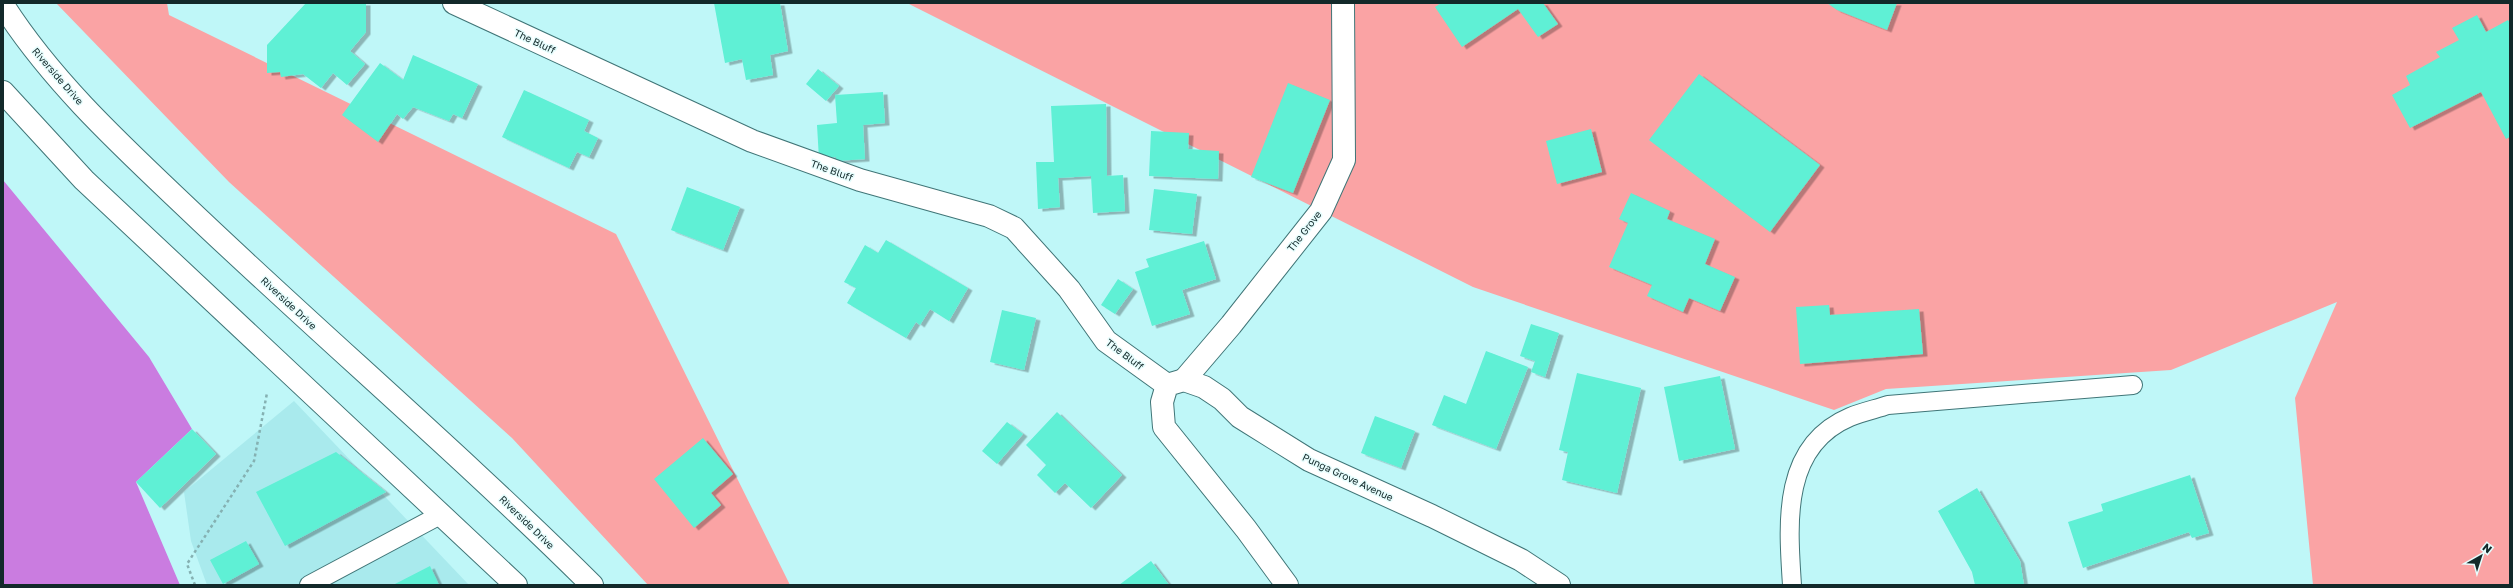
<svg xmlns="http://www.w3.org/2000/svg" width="2513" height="588" font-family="'Golos Text',sans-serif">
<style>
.built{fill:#a9eaed}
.green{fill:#faa3a4}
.water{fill:#ca7ce0}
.building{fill:#5ef0d5;filter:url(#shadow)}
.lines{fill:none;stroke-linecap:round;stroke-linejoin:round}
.service-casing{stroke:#407577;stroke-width:20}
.minor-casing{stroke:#407577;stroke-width:24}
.secondary-casing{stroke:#407577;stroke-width:24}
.path{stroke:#85b1b2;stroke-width:2.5;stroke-dasharray:3 3;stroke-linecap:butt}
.service{stroke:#fff;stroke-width:18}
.minor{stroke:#fff;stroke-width:22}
.secondary{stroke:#fff;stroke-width:22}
.labels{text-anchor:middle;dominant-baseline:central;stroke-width:3;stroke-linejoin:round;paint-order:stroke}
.street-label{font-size:10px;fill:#12292a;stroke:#e7fdfd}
</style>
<defs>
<filter id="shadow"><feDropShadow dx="4.5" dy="2.5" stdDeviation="0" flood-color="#0004"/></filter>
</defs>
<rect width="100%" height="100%" fill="#bff7f8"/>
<!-- built -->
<polygon class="built" points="294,401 469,585 207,585 191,541 184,492"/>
<!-- green -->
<g class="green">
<polygon points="56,3 167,3 169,15 616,234 790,585 648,585 512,438 229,182"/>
<polygon points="907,3 2510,3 2510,585 2313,585 2295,398 2337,302 2171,370 1886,389 1834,410 1473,287"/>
</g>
<!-- water -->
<polygon class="water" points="3,180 149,357 192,429 136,482 180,585 3,585"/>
<!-- building -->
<g class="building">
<polygon points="306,3 366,3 366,32 350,51 365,64 347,85 333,73 321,88 303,74 281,77 280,72 267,73 267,45"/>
<polygon points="714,3 780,3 788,51 770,55 773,75 746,80 742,59 725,63"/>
<polygon points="1441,3 1543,3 1558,24 1538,37 1518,9 1462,47 1435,7"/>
<polygon points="1827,3 1897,3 1887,30 1837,10"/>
<polygon points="2477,15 2486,32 2508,20 2510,23 2510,137 2506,139 2481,92 2410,128 2392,95 2410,85 2406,76 2440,57 2436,52 2459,40 2452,28"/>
<polygon points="413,55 478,84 462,118 453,114 449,121 413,107 403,119 397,114 378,142 342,115 380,63 403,80"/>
<polygon points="818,69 839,86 826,101 806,84"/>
<polygon points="1699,74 1820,165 1770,232 1649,140"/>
<polygon points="1288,83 1330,100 1293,193 1251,177"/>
<polygon points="524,90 589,120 584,131 598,138 589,157 577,152 569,168 502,137"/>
<polygon points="883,92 885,123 863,125 865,159 836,161 836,157 819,159 817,125 837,123 835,95"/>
<polygon points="1106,104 1107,176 1123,175 1125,211 1093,213 1091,176 1058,178 1060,207 1038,209 1036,162 1054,162 1051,106"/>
<polygon points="1591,129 1602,172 1557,184 1546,141"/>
<polygon points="1151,131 1189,133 1188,149 1219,151 1218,179 1149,176"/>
<polygon points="687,187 740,207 723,250 671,230"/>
<polygon points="1154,189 1197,194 1192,234 1149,230"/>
<polygon points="1631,193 1670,211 1667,219 1715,239 1705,264 1735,277 1720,311 1689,298 1683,312 1647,296 1652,285 1609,267 1628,223 1619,219"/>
<polygon points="886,240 968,288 949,321 930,309 920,325 916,322 906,338 847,303 856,288 844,282 865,245 878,253"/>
<polygon points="1204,241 1216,279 1182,290 1190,314 1152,326 1135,272 1149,267 1146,259"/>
<polygon points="1118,279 1133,289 1115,314 1101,305"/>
<polygon points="1829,305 1830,315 1919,309 1923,354 1800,364 1796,307"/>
<polygon points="1002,310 1036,318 1024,370 990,362"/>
<polygon points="1531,324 1559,333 1545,377 1531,372 1535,361 1520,356"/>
<polygon points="1486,351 1528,367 1496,449 1432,425 1444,395 1466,404"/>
<polygon points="1577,373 1641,388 1617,493 1562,480 1568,452 1559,450"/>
<polygon points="1720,376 1735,449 1679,461 1664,387"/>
<polygon points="1057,412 1122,475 1091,508 1065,483 1055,493 1037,475 1046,465 1026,445"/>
<polygon points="1375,416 1415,431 1401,468 1361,453"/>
<polygon points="1007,422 1023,434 997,464 982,451"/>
<polygon points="192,429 216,454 160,508 136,482"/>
<polygon points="703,438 733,474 711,493 721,505 694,528 654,479"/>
<polygon points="336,452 386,492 285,546 256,492"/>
<polygon points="2190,475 2209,533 2192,538 2189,532 2083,568 2068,522 2103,511 2101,504"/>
<polygon points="1977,488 2020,561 2024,585 1975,585 1972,572 1938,511"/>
<polygon points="246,541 259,564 223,584 210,560"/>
<polygon points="1151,561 1169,585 1119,585"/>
<polygon points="430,566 439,585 393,585"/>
</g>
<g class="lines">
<!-- service casing -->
<g class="service-casing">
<g id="service">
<polyline points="309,585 442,514"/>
<path d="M1792 585C1788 524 1781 446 1850 417 1862 412 1876 409 1888 405L2133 385"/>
</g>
</g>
<!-- minor casing -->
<g class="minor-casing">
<g id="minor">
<polyline points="454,3 752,141 860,180 989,216 1014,228 1069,289 1106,341 1167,385"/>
<polyline points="1184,380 1231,325 1321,211 1344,160 1343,3"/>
<polyline points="1287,585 1246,529 1164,427 1162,402 1167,385 1184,380 1204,387 1222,399 1240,417 1309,460 1432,516 1521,560 1559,585"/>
</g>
</g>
<!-- secondary casing -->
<g class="secondary-casing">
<g id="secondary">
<path d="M3 5C56 88 132 155 202 222 331 344 466 460 592 585"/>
<polyline points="3,92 84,180 516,585"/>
</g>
</g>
<!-- path -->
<polyline class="path" points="195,585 187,564 254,461 267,393"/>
<!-- service -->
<use href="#service" class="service"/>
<!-- minor -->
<use href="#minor" class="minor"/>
<!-- secondary -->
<use href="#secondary" class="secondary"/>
</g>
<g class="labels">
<!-- street labels -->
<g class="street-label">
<text transform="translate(535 41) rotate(25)">The Bluff</text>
<text transform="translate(58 76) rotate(49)">Riverside Drive</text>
<text transform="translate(832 170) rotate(20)">The Bluff</text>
<text transform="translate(1304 231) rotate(-52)">The Grove</text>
<text transform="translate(289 303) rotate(43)">Riverside Drive</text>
<text transform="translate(1125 354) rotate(37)">The Bluff</text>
<text transform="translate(1348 477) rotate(25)">Punga Grove Avenue</text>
<text transform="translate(527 522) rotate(44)">Riverside Drive</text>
</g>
</g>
<!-- border -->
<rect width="2513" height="588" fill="none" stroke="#12292a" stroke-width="8"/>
<!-- north arrow -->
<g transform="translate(2481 556) rotate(39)" stroke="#e7fdfd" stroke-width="3" paint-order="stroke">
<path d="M0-3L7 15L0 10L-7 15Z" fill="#12292a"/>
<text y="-6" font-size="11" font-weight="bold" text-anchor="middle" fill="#12292a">N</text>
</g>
</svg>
